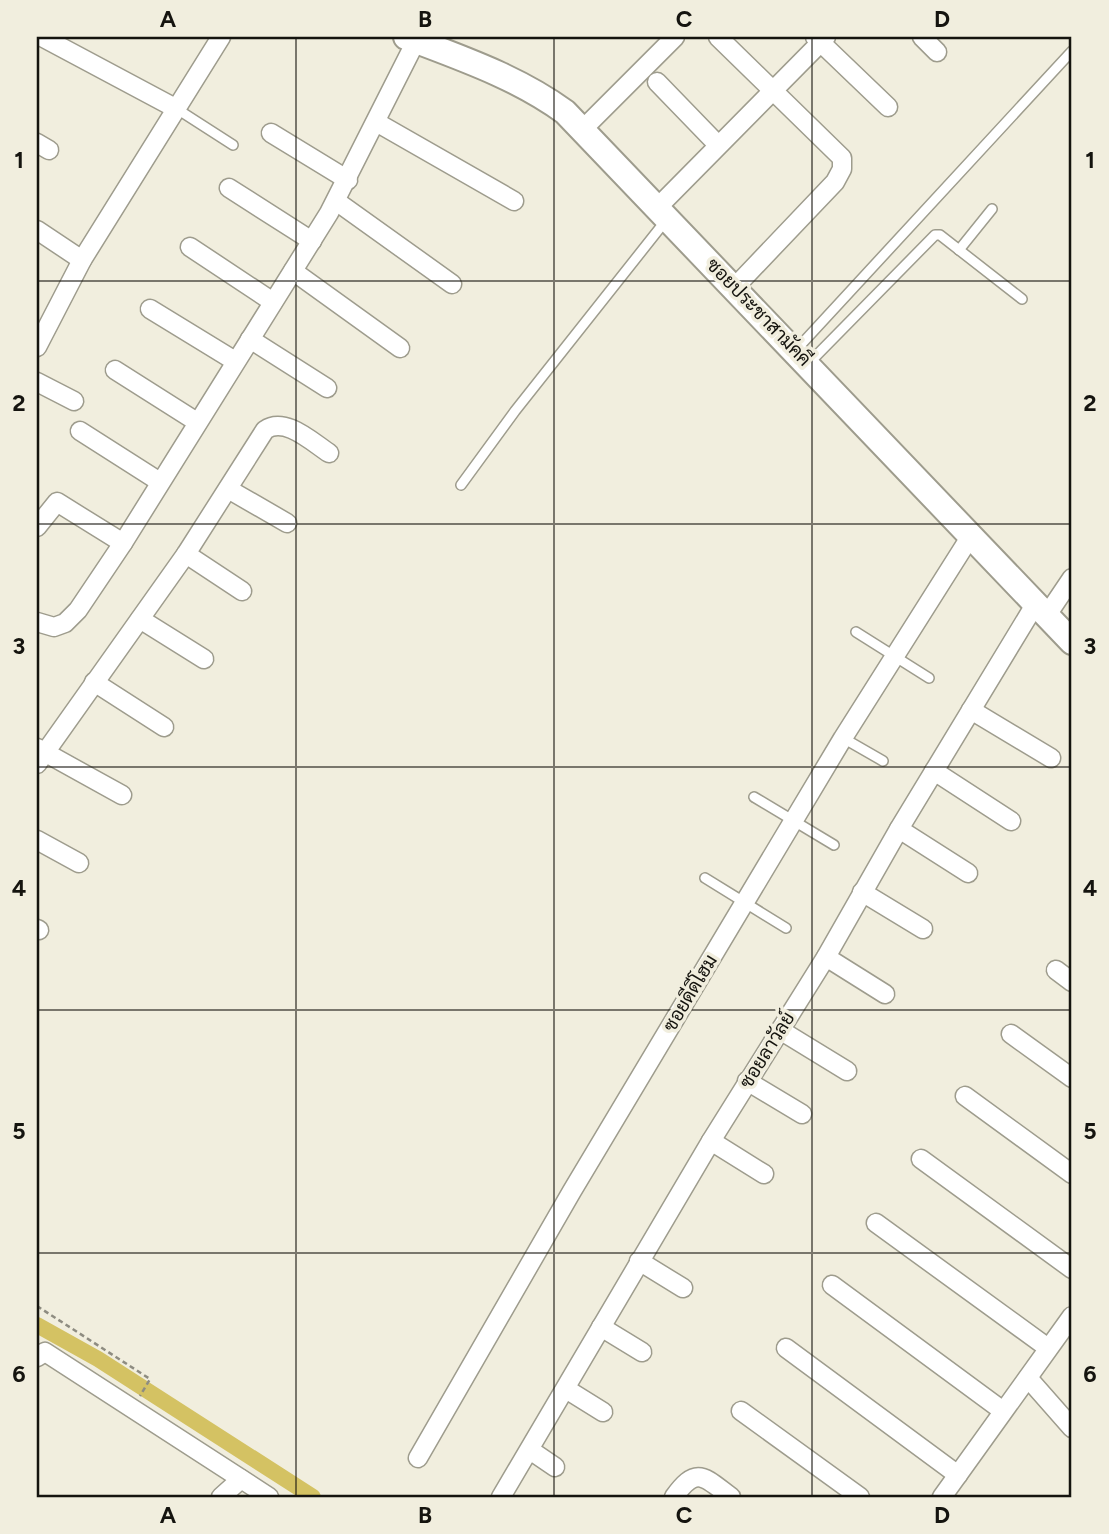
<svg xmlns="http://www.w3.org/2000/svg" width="1109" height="1534" font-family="Figtree,Sarabun,sans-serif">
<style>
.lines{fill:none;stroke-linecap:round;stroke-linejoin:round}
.canal{stroke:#d4c263;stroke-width:16}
.lane-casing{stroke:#9e9c8d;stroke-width:12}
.street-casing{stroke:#9e9c8d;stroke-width:21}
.secondary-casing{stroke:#9e9c8d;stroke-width:28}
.path{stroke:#8e8c81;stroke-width:2.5;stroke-dasharray:5 3.5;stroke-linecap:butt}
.lane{stroke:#fff;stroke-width:9}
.street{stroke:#fff;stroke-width:18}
.secondary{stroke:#fff;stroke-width:24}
.grid{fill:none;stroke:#15140f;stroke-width:2;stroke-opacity:0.55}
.labels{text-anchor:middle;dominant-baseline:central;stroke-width:7;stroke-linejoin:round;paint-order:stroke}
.street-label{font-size:19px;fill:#15140f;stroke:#f1eede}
.neatline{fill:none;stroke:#15140f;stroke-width:2.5}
.grid-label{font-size:23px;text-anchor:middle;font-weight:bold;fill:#15140f}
</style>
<rect width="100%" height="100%" fill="#f1eede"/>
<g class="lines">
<!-- canal -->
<polyline class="canal" points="37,1325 98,1359 313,1497"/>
<!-- lane casing -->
<g class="lane-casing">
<g id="lane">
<polyline points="177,109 233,145"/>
<polyline points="959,250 992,209"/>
<polyline points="796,350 1072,51"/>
<polyline points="808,364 935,235 940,235 1022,299"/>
<polyline points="461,485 515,411 667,219"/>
<polyline points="856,632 929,678"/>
<polyline points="843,738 883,761"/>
<polyline points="754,797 834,845"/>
<polyline points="705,878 786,928"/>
</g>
</g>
<!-- street casing -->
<g class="street-casing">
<g id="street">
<polyline points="42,37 177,109"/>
<polyline points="718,37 842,158 842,169 835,182 735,287"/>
<polyline points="815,37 888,107"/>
<polyline points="922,37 937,52"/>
<polyline points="657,82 718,145"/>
<polyline points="376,122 514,201"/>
<polyline points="583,129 675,37"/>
<polyline points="271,133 348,180"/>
<polyline points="37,143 49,150"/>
<polyline points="229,188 312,241"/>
<polyline points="336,201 452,284"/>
<polyline points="658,207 826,37"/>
<polyline points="37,230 82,260"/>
<polyline points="190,247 273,302"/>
<polyline points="293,271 400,348"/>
<polyline points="150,309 235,361"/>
<polyline points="250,339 327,388"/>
<polyline points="37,347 82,260 221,37"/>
<polyline points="115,370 197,422"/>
<polyline points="37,382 74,401"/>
<polyline points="80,431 160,482"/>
<polyline points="228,489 287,523"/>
<polyline points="37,527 57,502 123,543"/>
<polyline points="186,554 242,591"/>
<polyline points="1047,615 1072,578"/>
<polyline points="140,619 204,659"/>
<polyline points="37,622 54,627 65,623 78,610 123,543 329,213 416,41"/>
<polyline points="94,682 164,727"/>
<polyline points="971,710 1051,758"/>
<polyline points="37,748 122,795"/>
<path d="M37 764 186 554 265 430C285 416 312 442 329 453"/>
<polyline points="934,771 1011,821"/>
<polyline points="899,829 968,873"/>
<polyline points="37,840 79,863"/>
<polyline points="862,892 923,929"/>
<polyline points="37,929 39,930"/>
<polyline points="826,957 885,994"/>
<polyline points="1056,970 1072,982"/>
<polyline points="780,1030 847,1071"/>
<polyline points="1011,1034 1072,1078"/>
<polyline points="747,1081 802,1114"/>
<polyline points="965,1096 1072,1174"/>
<polyline points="711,1141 764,1174"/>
<polyline points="921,1159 1072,1269"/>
<polyline points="876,1223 1048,1348"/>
<polyline points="639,1261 683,1288"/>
<polyline points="832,1285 1003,1411"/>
<polyline points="601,1327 642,1352"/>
<polyline points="786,1348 958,1475"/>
<polyline points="37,1357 45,1352 269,1497"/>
<polyline points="1028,1378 1072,1428"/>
<polyline points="566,1389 603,1412"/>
<polyline points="741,1411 860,1497"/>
<polyline points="530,1450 555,1467"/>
<polyline points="418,1458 572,1191 843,738 972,534"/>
<polyline points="221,1497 241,1479"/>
<polyline points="501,1497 711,1141 826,957 899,829 1036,603"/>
<path d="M674 1497C697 1465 704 1477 731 1497"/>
<polyline points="942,1497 1072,1316"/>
</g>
</g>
<!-- secondary casing -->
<g class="secondary-casing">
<path id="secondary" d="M406 37C461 58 517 77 565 112L1072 642"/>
</g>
<!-- path -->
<polyline class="path" points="37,1306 150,1379 140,1396"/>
<!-- lane -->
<use href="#lane" class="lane"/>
<!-- street -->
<use href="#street" class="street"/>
<!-- secondary -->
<use href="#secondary" class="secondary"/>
</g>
<!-- grid -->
<path class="grid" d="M296 37V1497M554 37V1497M812 37V1497M37 281H1072M37 524H1072M37 767H1072M37 1010H1072M37 1253H1072"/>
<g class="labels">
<!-- street labels -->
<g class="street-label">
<text transform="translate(759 312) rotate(46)">ซอยประชาสามัคคี</text>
<text transform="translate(690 993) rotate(-59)">ซอยดีดีโฮม</text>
<text transform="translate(767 1050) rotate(-58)">ซอยลาวัลย์</text>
</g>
</g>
<!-- border -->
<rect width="1109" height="1534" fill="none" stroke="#f1eede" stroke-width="77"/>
<rect x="38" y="38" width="1032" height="1458" class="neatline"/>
<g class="grid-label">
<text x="168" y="27">A</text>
<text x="425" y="27">B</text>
<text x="684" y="27">C</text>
<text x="942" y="27">D</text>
<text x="19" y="168">1</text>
<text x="1090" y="168">1</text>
<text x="19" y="411">2</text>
<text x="1090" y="411">2</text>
<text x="19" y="654">3</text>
<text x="1090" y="654">3</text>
<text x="19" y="896">4</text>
<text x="1090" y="896">4</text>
<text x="19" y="1139">5</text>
<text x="1090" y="1139">5</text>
<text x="19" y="1382">6</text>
<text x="1090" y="1382">6</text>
<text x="168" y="1523">A</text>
<text x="425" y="1523">B</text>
<text x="684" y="1523">C</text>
<text x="942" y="1523">D</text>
</g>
</svg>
